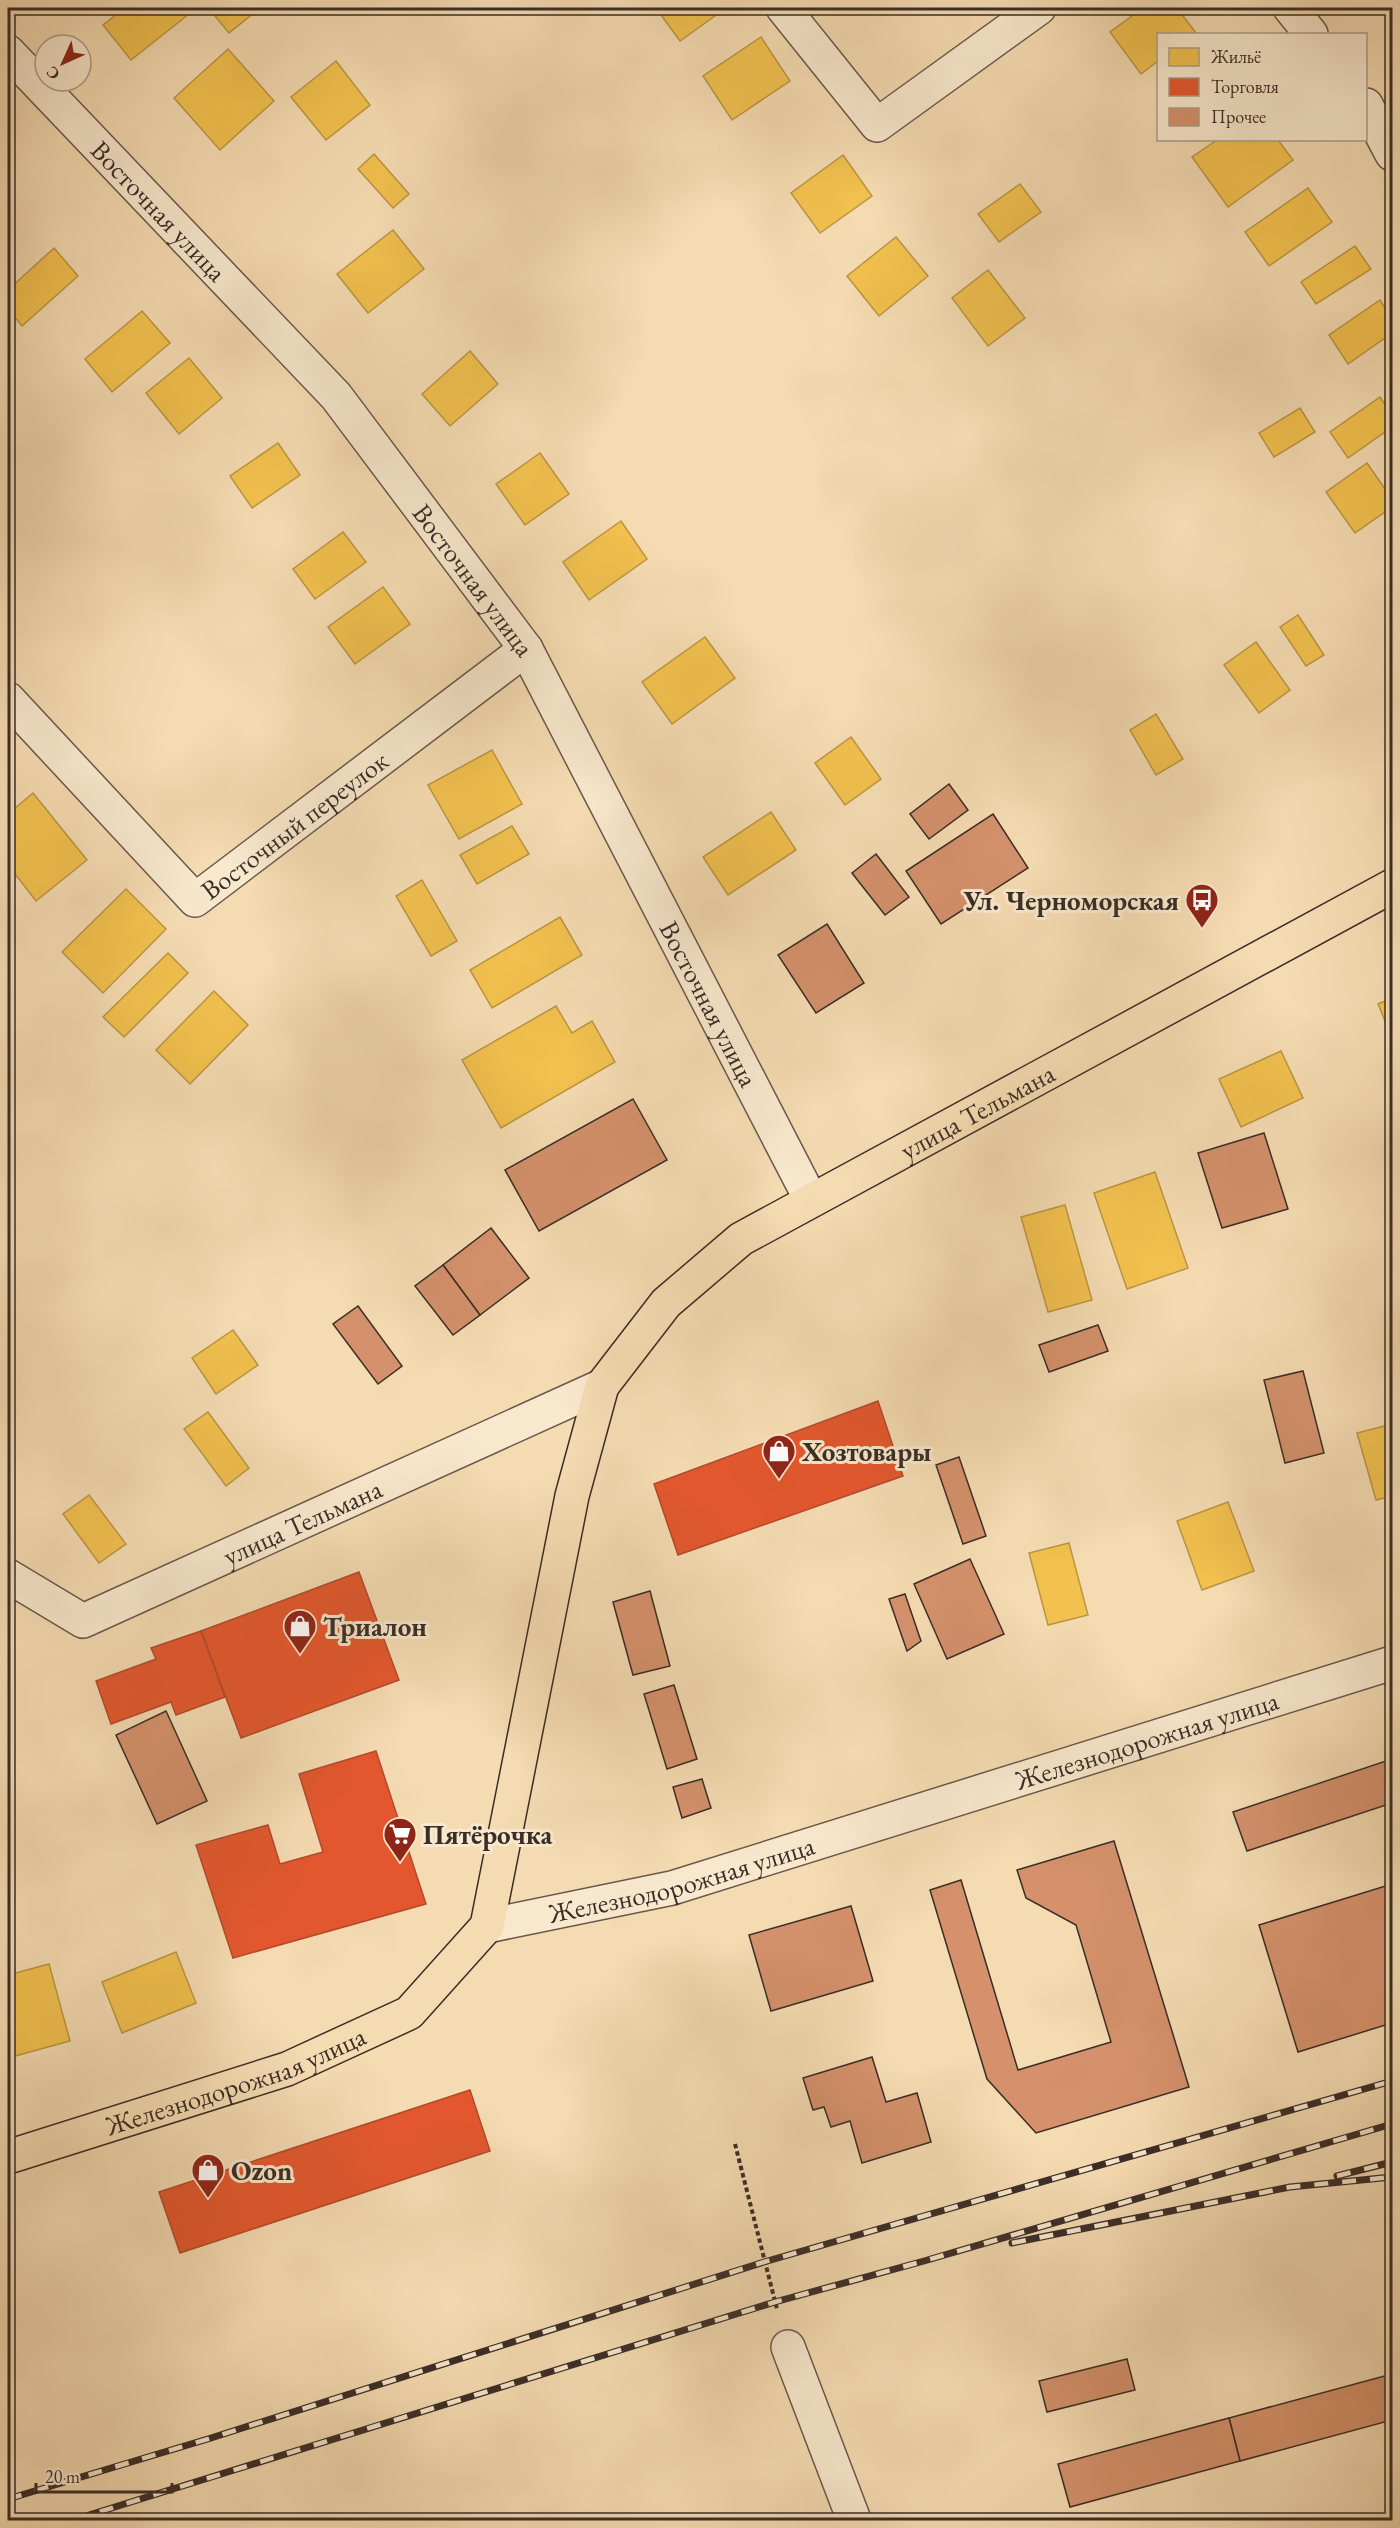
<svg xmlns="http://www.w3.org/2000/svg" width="1400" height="2528" font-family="'EB Garamond',serif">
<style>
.homes{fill:#f2c14e;stroke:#bb9542;stroke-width:1.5}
.shops{fill:#e4572e;stroke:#b14a2c;stroke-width:1.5}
.building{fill:#d4916c;stroke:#3a2d27;stroke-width:1.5}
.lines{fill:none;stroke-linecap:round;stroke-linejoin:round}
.street-casing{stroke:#69584a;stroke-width:36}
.primary-casing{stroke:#3a2d27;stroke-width:36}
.path{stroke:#3a2d27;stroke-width:4;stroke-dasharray:4.5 3;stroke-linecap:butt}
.street{stroke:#f8e8cd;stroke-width:33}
.primary{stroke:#f5dbb2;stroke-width:33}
.rail-casing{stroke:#3a2d27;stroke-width:7}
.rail{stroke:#f8e8cd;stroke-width:4.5;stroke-dasharray:14;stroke-linecap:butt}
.labels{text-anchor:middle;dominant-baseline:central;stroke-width:6;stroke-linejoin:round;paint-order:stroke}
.street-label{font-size:27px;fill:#3a2d27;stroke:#f8e8cd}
.poi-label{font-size:27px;font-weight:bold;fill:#3a2d27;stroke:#f8e8cd;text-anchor:start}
</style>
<rect width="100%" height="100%" fill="#f5dbb2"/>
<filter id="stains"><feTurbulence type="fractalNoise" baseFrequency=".00333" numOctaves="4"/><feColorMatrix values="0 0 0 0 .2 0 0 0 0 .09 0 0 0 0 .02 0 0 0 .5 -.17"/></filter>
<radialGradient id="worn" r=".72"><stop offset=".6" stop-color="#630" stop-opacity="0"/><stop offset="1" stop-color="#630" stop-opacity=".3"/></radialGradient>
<!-- homes -->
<g class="homes">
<polygon points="125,8 192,8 194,10 131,60 103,25"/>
<polygon points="214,8 260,8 229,33 210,10"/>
<polygon points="656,8 726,8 680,41"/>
<polygon points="1143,8 1177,8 1196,33 1158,34 1158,61 1141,74 1110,32"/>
<polygon points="761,37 790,81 732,120 703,76"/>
<polygon points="228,49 274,101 220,150 174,98"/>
<polygon points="336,61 370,105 326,140 291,97"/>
<polygon points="1217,140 1278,140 1293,160 1228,207 1192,157"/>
<polygon points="374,154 409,194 393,208 358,169"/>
<polygon points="843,155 872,196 820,233 791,193"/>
<polygon points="1020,184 1041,212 999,242 978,214"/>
<polygon points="1308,188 1332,222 1269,266 1245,232"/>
<polygon points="393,230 424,269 368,313 337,274"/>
<polygon points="896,237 928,276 879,316 847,276"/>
<polygon points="1355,246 1371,269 1316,304 1301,282"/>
<polygon points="54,248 78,276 22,326 8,309 8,290"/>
<polygon points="988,270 1025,318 988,346 952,298"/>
<polygon points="1380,300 1392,320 1392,333 1348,364 1329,335"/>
<polygon points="142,311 170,343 112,392 85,359"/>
<polygon points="470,351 498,384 450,426 422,394"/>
<polygon points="189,358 222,398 179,434 146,393"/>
<polygon points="1380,397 1392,415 1392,427 1348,458 1330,432"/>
<polygon points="1300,408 1315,432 1274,457 1259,433"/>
<polygon points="278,443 300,475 252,508 230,476"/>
<polygon points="540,453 569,494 525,525 496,484"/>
<polygon points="1367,463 1392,499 1392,507 1355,533 1326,492"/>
<polygon points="621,521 647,559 589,600 563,562"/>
<polygon points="343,532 366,562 315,599 293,569"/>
<polygon points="383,587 410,624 355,664 328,627"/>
<polygon points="1298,615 1324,655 1306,666 1280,627"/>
<polygon points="705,637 735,678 672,724 642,682"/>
<polygon points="1256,642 1290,690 1259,713 1224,665"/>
<polygon points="1156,714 1183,759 1156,775 1130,730"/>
<polygon points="851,737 881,779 845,805 815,763"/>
<polygon points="492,750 522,804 459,839 428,785"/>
<polygon points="33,793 87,860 36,901 8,865 8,814"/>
<polygon points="771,812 796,850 728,895 703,857"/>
<polygon points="512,826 529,854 477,884 460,855"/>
<polygon points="422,880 457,941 431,956 396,896"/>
<polygon points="126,889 166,929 103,993 62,952"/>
<polygon points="560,917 582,955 492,1008 470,970"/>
<polygon points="168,953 188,973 124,1037 103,1017"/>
<polygon points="214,991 248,1025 190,1084 156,1050"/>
<polygon points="1392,998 1392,1038 1378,1004"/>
<polygon points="556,1006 572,1033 592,1021 615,1062 501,1128 462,1060"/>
<polygon points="1281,1051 1303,1098 1241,1127 1219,1079"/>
<polygon points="1155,1172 1188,1268 1127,1289 1094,1193"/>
<polygon points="1065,1205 1092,1300 1048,1312 1021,1217"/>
<polygon points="233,1330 258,1365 216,1394 192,1358"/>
<polygon points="208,1412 249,1468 226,1486 184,1429"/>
<polygon points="1392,1424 1392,1496 1376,1500 1357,1433"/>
<polygon points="89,1495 126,1544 99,1563 63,1514"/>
<polygon points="1228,1502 1254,1571 1202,1590 1177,1521"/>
<polygon points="1069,1543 1088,1615 1048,1625 1029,1553"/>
<polygon points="176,1952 196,2003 122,2033 102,1982"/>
<polygon points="49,1964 70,2041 8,2058 8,1975"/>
</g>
<!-- shops -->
<g class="shops">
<polygon points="878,1401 903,1476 678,1555 654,1484"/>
<polygon points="359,1572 399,1680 241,1738 201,1631"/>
<polygon points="201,1631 225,1697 176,1715 171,1702 111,1724 96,1681 156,1659 151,1648"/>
<polygon points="376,1751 426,1904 233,1958 196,1845 268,1825 280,1864 323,1852 299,1774"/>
<polygon points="470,2090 490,2151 180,2253 159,2192"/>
</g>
<!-- building -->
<g class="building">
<polygon points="949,784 968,810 929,839 910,814"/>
<polygon points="993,814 1028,868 941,924 906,871"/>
<polygon points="876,854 909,897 885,915 852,873"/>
<polygon points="827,924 864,983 816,1013 778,955"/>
<polygon points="633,1099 667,1160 539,1231 505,1170"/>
<polygon points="1264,1133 1288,1209 1222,1228 1198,1153"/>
<polygon points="491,1228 529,1278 480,1315 443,1265"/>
<polygon points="443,1265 480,1315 453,1335 415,1286"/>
<polygon points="358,1306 402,1366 378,1384 333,1324"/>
<polygon points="1098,1325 1108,1351 1049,1372 1039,1345"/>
<polygon points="1303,1371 1324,1453 1285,1463 1264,1380"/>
<polygon points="959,1457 986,1536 963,1544 936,1465"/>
<polygon points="970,1559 1004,1634 947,1659 914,1584"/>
<polygon points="650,1591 670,1666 633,1675 613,1602"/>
<polygon points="905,1594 921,1641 907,1651 889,1599"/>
<polygon points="674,1685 697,1759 667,1769 644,1694"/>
<polygon points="166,1711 207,1801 157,1824 116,1735"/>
<polygon points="1392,1759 1392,1803 1247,1851 1233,1812"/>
<polygon points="702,1779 711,1808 682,1818 673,1787"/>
<polygon points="1114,1841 1189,2087 1036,2133 987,2079 930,1890 961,1880 1018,2070 1111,2042 1076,1925 1026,1898 1017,1870"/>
<polygon points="1392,1884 1392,2023 1298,2052 1259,1925"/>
<polygon points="851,1906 873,1981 771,2011 749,1935"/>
<polygon points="872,2057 886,2102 917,2093 931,2142 862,2163 850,2121 831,2127 824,2107 813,2110 803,2078"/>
<polygon points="1127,2359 1135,2390 1047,2412 1039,2381"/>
<polygon points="1392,2374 1392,2420 1240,2461 1229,2418"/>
<polygon points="1229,2418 1240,2461 1070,2507 1058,2464"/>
</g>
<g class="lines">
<!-- street casing -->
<g class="street-casing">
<g id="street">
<polyline points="783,8 877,125 1039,8"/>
<polyline points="1290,8 1311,34"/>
<path id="s1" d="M8 52 336 396 526 649 811 1200"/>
<polyline points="1366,105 1392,154"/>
<path id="s2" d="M8 699 195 900 526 649"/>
<path id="s3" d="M8 1576 83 1621 602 1386"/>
<path id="s4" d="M487 1926 672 1888 1392 1663"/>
<polyline points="788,2347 854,2520"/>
</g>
</g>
<!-- primary casing -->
<g class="primary-casing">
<g id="primary">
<path id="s5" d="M8 2157 287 2069 409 2013 487 1926 572 1496 602 1386 666 1303 741 1239 1392 886"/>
</g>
</g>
<!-- path -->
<polyline class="path" points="735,2144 777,2309"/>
<!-- street -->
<use href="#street" class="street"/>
<!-- primary -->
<use href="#primary" class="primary"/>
<!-- rail casing -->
<g class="rail-casing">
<g id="rail">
<polyline points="1337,2176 1392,2162"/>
<polyline points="1012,2243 1290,2187 1392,2177"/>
<polyline points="8,2499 211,2438 764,2262 1392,2081"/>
<polyline points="73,2520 775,2302 924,2261 1392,2124"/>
</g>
</g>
<!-- rail -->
<use href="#rail" class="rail"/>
</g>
<!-- icons -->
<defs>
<g id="bus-pin" transform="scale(1.725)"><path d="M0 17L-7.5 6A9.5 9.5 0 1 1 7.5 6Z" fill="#8f2418" stroke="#f8e8cd"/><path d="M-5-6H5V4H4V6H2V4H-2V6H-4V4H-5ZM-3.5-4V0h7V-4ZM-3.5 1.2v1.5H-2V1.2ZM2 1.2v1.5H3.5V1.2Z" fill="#fff"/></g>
<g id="shop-pin" transform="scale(1.725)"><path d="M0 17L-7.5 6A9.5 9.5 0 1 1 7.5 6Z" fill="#8f2418" stroke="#f8e8cd"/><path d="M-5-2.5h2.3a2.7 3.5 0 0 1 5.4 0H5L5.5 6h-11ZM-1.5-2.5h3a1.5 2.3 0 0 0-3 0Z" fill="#fff"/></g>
<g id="supermarket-pin" transform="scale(1.725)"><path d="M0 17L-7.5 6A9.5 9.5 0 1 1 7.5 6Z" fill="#8f2418" stroke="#f8e8cd"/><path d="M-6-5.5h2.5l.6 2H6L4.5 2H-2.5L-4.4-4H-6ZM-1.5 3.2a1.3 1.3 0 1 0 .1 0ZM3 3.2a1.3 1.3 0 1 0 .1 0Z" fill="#fff"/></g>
</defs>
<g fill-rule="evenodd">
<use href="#bus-pin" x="1202" y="900"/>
<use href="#shop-pin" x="779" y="1451"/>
<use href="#shop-pin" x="300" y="1626"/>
<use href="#supermarket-pin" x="400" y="1834"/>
<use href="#shop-pin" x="208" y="2170"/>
</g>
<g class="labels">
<!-- street labels -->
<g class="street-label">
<text stroke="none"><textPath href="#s1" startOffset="219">Восточная улица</textPath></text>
<text stroke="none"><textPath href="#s1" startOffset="705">Восточная улица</textPath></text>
<text stroke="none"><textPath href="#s2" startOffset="399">Восточный переулок</textPath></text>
<text stroke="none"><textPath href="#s1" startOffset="1191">Восточная улица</textPath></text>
<text stroke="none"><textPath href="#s5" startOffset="1568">улица Тельмана</textPath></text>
<text stroke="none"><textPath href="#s3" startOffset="328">улица Тельмана</textPath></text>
<text stroke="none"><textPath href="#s4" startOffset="686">Железнодорожная улица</textPath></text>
<text stroke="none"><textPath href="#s4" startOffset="200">Железнодорожная улица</textPath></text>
<text stroke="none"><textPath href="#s5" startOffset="240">Железнодорожная улица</textPath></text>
</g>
<!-- poi labels -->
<g class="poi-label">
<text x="1179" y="900" text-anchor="end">Ул. Черноморская</text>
<text x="802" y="1451">Хозтовары</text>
<text x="323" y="1626">Триалон</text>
<text x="423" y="1834">Пятёрочка</text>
<text x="231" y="2170">Ozon</text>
</g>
</g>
<!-- margin -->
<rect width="1400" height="2528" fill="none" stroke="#f5dbb2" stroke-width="30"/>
<rect x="9" y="9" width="1382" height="2510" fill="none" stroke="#3a2d27" stroke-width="3"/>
<rect x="15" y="15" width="1370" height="2498" fill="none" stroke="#3a2d27" stroke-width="1.5"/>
<!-- legend -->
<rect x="1157" y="33" width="210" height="108" fill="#f8e8cd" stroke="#ac9d8b" stroke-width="1.5"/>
<rect x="1169" y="48" width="30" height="18" fill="#f2c14e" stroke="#ac9d8b" stroke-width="1.5"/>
<text x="1211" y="63" font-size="18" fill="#3a2d27">Жильё</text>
<rect x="1169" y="78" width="30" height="18" fill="#e4572e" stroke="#ac9d8b" stroke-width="1.5"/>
<text x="1211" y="93" font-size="18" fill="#3a2d27">Торговля</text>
<rect x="1169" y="108" width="30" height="18" fill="#d4916c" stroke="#ac9d8b" stroke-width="1.5"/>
<text x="1211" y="123" font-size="18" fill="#3a2d27">Прочее</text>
<!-- north arrow -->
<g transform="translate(63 63) rotate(225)"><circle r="28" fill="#f8e8cd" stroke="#ac9d8b" stroke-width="1.5"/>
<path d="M0-4.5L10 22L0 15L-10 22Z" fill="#8f2418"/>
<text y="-9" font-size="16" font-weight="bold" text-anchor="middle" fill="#3a2d27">С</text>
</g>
<!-- scale -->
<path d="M36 2483v9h136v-9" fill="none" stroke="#3a2d27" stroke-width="3"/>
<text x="45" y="2483" font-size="18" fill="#3a2d27" stroke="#f8e8cd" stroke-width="4.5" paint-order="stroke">20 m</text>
<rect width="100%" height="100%" filter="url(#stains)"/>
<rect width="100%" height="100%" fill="url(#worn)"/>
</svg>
